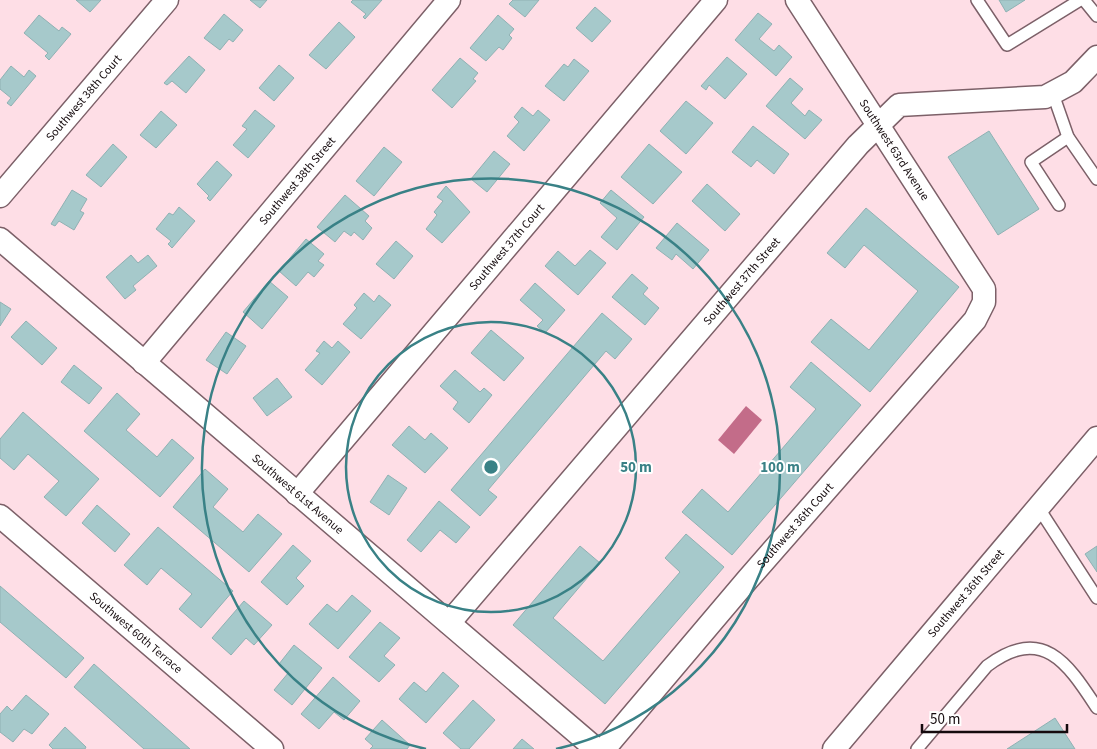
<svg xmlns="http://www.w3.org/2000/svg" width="1097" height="749" font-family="'Source Sans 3',sans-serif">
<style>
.water{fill:#c36c89}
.building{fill:#a6c9cb;stroke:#8fb1b3}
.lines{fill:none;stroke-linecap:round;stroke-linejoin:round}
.lane-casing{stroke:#7c6068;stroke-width:14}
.street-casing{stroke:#7c6068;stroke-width:25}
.lane{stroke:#fff;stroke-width:11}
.street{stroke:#fff;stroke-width:22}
.ring{fill:none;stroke:#398186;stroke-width:2.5}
.labels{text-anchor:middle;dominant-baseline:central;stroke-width:4;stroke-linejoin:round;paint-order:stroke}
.street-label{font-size:12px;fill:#140a0d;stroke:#fff}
.centre{fill:#398186;stroke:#fff;stroke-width:2.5}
.ring-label{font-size:15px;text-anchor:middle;font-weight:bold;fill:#398186;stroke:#fff;stroke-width:4;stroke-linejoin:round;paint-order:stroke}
</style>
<rect width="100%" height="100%" fill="#fedee6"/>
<!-- water -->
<polygon class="water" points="746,406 762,420 734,454 718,440"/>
<!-- building -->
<g class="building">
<polygon points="76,0 101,0 90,12"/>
<polygon points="250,0 267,0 260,8"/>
<polygon points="353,0 382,0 365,19 363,17 366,14 351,2"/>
<polygon points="513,0 539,0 525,17 509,4"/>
<polygon points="999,0 1025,0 1006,12"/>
<polygon points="595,7 611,21 592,42 576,28"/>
<polygon points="758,13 772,24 759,39 774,51 779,45 792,57 776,76 735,40"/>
<polygon points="224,14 243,30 233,42 229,39 220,50 204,38"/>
<polygon points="39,15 59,31 62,27 71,34 49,60 45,56 48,53 24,33"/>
<polygon points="498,15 514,29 509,35 512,38 503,50 499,47 486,61 470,48"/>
<polygon points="339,22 355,37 326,69 309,55"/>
<polygon points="189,56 205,70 186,93 172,81 167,85 164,83"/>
<polygon points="727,57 747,74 725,99 709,85 706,90 701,86"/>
<polygon points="460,58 478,73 473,79 476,81 452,108 432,90"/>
<polygon points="574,59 589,71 564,101 545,86 564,64 568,67"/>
<polygon points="279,65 294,78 274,101 259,88"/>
<polygon points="11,66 24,77 29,70 36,76 11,106 7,103 11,98 0,89 0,80"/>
<polygon points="790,78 803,89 791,103 805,116 809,110 822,120 805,139 766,106"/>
<polygon points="686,101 713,123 686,154 660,131"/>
<polygon points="522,107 533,116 538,110 550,120 524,151 507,136 519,122 514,117"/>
<polygon points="255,110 275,126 248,158 233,145 247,129 242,126"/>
<polygon points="161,111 177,125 156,148 140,135"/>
<polygon points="753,126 789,154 774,174 757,160 751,167 732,152"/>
<polygon points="989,131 1039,209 998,235 948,157"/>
<polygon points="113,144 127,157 101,187 86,175"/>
<polygon points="649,144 682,172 653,204 621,177"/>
<polygon points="384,147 402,162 374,196 356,181"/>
<polygon points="494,151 510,164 487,192 471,179"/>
<polygon points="217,161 232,175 210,201 207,198 209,196 197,184"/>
<polygon points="707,184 740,214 725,231 692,201"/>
<polygon points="446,186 470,212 442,243 426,229 437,215 434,212 443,201 437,197"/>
<polygon points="72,190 87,199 80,211 84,213 74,230 59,221 55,226 51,224"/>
<polygon points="611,190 644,217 617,250 601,237 617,218 600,203"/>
<polygon points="345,195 369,216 365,221 372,228 363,240 354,232 351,236 344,231 335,242 317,227"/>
<polygon points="179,207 195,221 172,248 168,244 171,241 156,229 169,213 173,215"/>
<polygon points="866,208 959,287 870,392 811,342 831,319 869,350 918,291 864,245 845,268 827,253"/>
<polygon points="677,223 709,250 693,269 676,254 672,260 656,248"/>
<polygon points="306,239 324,254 318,261 324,265 314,277 308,272 296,286 279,271"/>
<polygon points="396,241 413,256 394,279 376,264"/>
<polygon points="590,250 606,263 578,295 545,266 558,251 575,266"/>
<polygon points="131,255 138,263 148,255 157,266 133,286 136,290 125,299 106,277"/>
<polygon points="632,274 648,288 643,294 659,308 645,325 612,297"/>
<polygon points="269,281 288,297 262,329 243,312"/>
<polygon points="535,283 565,310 545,333 537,326 543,320 520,300"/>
<polygon points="364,293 374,302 379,295 391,305 361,339 343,324 357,308 354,305"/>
<polygon points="0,302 11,309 0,326"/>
<polygon points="602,313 632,339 615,359 606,351 488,490 497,497 480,516 451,490"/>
<polygon points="26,321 57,348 42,365 11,337"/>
<polygon points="491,330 524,358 504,381 471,353"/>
<polygon points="226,332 246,346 227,374 206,360"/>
<polygon points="324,341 332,348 338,341 350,352 322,385 305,370 320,353 316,351"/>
<polygon points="811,362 861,405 732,555 682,512 702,489 728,512 816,409 790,387"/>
<polygon points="74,365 102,388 89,404 61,382"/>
<polygon points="455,370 480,392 484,388 492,395 469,423 453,409 458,402 440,386"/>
<polygon points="277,378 292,397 267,416 253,398"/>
<polygon points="117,393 140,414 126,430 157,457 172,439 194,458 160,497 84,431"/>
<polygon points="23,412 99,479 66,516 44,497 59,481 28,454 14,470 0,458 0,439"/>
<polygon points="409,426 425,440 431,433 448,448 425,473 392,445"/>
<polygon points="205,469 228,489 213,507 243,532 258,514 282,534 249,572 173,507"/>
<polygon points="388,475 407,488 389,515 370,502"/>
<polygon points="439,501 470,527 456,543 440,530 421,552 407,540"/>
<polygon points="97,505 130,534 115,552 82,523"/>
<polygon points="158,527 233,591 201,628 179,609 192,594 161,568 147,585 124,565"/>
<polygon points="686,534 724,567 605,704 513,625 580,546 600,563 553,618 603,661 680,572 665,558"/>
<polygon points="293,545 311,561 296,578 304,586 287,605 261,582"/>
<polygon points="1097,546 1097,572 1085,554"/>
<polygon points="0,586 84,658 66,678 0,622"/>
<polygon points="352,595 371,611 338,649 309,624 327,604 337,612"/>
<polygon points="244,601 272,625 254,645 246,638 231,655 212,638"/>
<polygon points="380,622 400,638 384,656 395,665 379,682 349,657"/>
<polygon points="294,645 322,668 292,705 274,690 289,672 279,664"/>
<polygon points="94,664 190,749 144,749 74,687"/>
<polygon points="443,672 459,686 426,723 399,699 414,682 426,692"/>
<polygon points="333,677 360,701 344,720 334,712 319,729 301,714"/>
<polygon points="26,695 49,714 32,734 24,729 13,742 0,732 0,714 7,706 12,711"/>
<polygon points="473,700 495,720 469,749 461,749 443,733"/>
<polygon points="1055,718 1075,749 1007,749"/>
<polygon points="382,720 410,745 407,749 370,749 373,746 365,739"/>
<polygon points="65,727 86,747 85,749 53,749 49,745"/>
<polygon points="522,739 534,749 513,749"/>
</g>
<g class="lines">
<!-- lane casing -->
<g class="lane-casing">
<g id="lane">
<polyline points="977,0 1007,45 1080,0"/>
<polyline points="1084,0 1097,16"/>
<polyline points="1053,94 1068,137 1097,179"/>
<polyline points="1059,205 1031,162 1068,137"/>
<polyline points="1038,507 1097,598"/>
<path d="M917 749 987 666C1043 624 1068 664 1097 708"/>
</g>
</g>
<!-- street casing -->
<g class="street-casing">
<g id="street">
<path id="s1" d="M0 196 167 0"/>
<path id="s2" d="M0 239 596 749"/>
<path id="s3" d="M144 363 449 0"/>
<path id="s4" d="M297 494 716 0"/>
<path id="s5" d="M0 516 272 749"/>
<path id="s6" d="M449 623 858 145 899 105 1045 97 1073 82 1097 57"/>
<path id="s7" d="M604 749 748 579 975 320 984 302V289L797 0"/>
<path id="s8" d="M834 749 1097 438"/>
</g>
</g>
<!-- lane -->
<use href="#lane" class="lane"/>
<!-- street -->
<use href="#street" class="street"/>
</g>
<!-- distance rings -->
<g class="ring">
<circle cx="491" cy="467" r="145"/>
<path d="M426 749A289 289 0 1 1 556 749"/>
</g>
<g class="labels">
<!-- street labels -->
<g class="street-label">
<text stroke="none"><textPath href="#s1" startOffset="129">Southwest 38th Court</textPath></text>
<text transform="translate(894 150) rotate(57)">Southwest 63rd Avenue</text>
<text stroke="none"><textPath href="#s3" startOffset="238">Southwest 38th Street</textPath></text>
<text stroke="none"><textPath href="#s4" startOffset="324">Southwest 37th Court</textPath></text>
<text stroke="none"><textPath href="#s6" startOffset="450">Southwest 37th Street</textPath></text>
<text stroke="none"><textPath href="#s2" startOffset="392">Southwest 61st Avenue</textPath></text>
<text stroke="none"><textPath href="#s7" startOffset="294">Southwest 36th Court</textPath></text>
<text stroke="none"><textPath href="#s8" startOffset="204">Southwest 36th Street</textPath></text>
<text stroke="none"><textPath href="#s5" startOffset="179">Southwest 60th Terrace</textPath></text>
</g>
</g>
<circle cx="491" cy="467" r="8" class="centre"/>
<g class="ring-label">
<text x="636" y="472">50 m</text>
<text x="780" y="472">100 m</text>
</g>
<!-- scale -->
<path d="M922 724v8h145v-8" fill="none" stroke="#140a0d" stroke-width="2.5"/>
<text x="930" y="724" font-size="15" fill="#140a0d" stroke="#ffffff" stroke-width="4" paint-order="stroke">50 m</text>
</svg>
